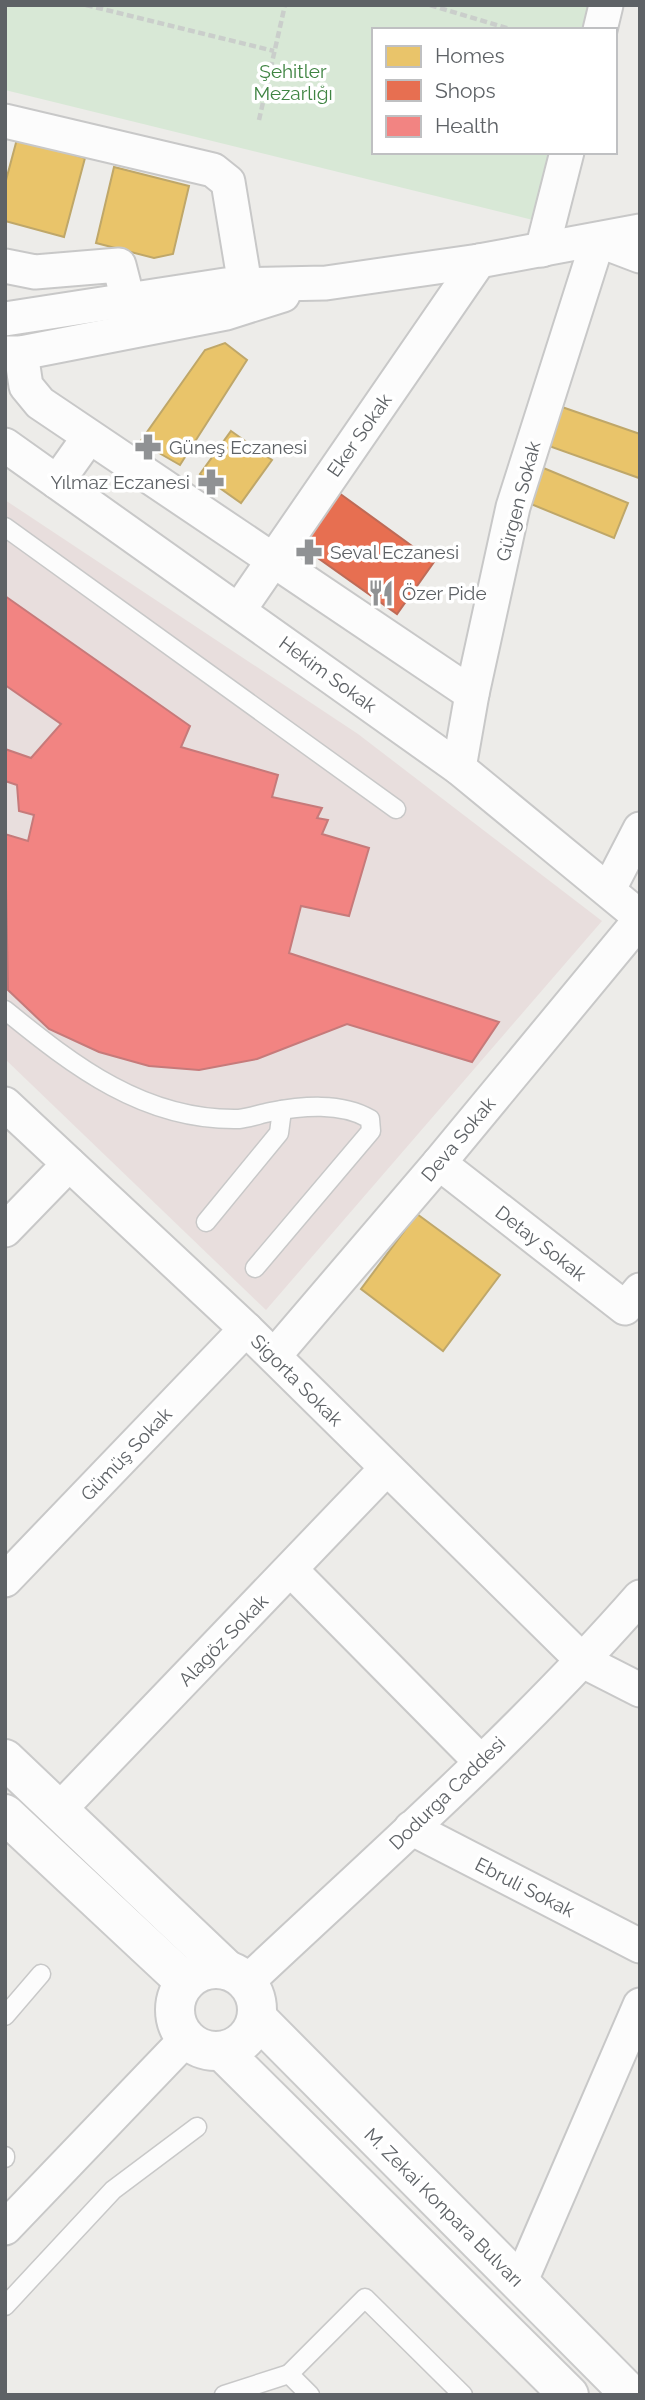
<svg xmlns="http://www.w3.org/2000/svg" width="645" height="2400" font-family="Raleway,sans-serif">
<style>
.medical{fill:#e8dedd}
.green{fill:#d8e8d6}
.homes{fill:#e9c46a;stroke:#bfa769;stroke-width:2}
.shops{fill:#e76f51;stroke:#be6b57;stroke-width:2}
.health{fill:#f28482;stroke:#c67a7a;stroke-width:2}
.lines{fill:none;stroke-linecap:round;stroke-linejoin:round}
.lane-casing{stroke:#c8c8c8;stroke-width:21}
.street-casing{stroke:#c8c8c8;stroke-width:37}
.secondary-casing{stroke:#cacaca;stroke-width:42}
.path{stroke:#cacecb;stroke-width:4.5;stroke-dasharray:7 3.5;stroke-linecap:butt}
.lane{stroke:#fcfcfc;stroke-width:18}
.street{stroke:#fcfcfc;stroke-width:33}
.secondary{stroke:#fcfcfc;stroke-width:38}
.labels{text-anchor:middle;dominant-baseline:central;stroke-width:7;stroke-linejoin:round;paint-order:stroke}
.park-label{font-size:19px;fill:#3f8442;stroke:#fff}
.street-label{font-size:19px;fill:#5e6266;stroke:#fff}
.poi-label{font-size:19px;fill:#5e6266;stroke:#fff;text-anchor:start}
</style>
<rect width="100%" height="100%" fill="#edece9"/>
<!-- medical -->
<polygon class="medical" points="5,500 358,734 602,921 266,1310 5,1059"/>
<!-- green -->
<polygon class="green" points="5,5 588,5 582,30 374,30 374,152 550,152 533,220 5,90"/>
<!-- homes -->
<g class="homes">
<polygon points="17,139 85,158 64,237 5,221 5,184"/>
<polygon points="114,167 189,186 173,254 154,258 96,243"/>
<polygon points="225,343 247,360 180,465 140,442 205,350"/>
<polygon points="559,406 640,434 639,478 546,445"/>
<polygon points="231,431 272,460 241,503 200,474"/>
<polygon points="541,467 628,503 614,538 526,502"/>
<polygon points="417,1214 500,1275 443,1351 361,1289"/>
</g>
<!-- shops -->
<polygon class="shops" points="339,493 434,562 397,614 301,546"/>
<!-- health -->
<polygon class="health" points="5,596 190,726 181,747 278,775 272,797 322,808 317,818 328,820 322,834 369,848 349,916 301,906 289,953 499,1022 472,1062 347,1024 257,1059 199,1070 149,1066 99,1052 49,1029 8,990 5,834 28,841 34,815 19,811 17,785 5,781 5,749 31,758 61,724 5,685"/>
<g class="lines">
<!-- lane casing -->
<g class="lane-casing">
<g id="lane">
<polyline points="5,527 396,809"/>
<path d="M5 1010C74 1066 144 1121 239 1119 249 1118 260 1114 270 1112 302 1106 341 1102 370 1119L371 1131 255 1268"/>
<polyline points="206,1222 279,1133 282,1110"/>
<polyline points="5,2016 41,1974"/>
<polyline points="5,2156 5,2158"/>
<polyline points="5,2306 113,2190 197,2127"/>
<polyline points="289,2374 365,2298 463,2395"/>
<polyline points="224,2395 289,2374 310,2395"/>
</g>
</g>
<!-- street casing -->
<g class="street-casing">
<g id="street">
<polyline points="600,30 606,5"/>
<polyline points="5,121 213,170 228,182 245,285"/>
<polyline points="542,250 567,152"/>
<polyline points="5,266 35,272 119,265 128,300"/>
<polyline points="5,319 225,285 326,283 479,261 640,231"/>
<polyline points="5,353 21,353 226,313 283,295"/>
<polyline points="21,353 26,386 40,403 472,694"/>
<polyline points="5,445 459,768 640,917"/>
<polyline points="57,482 89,437"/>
<polyline points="239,610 479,261"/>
<polyline points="459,768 472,694 513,507 598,240 640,256"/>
<polyline points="609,889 640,829"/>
<polyline points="5,1104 246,1329 583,1661 640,1690"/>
<polyline points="439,1163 625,1308 640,1290"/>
<polyline points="5,1230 69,1164"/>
<polyline points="274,1356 439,1163 640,920"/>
<polyline points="291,1570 481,1762"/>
<polyline points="5,1580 246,1329"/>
<polyline points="59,1810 386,1469"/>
<polyline points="411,1828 640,1946"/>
<path d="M247 1982C380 1857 519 1735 640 1597"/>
<polyline points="5,2228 187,2038"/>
<polyline points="520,2283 640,2005"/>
</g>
</g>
<!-- secondary casing -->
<g class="secondary-casing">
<g id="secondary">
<polyline points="5,1759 227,1970"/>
<polyline points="5,1814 185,1982"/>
<circle cx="216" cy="2010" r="41"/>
<polyline points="257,2018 631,2395"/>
<polyline points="222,2051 569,2395"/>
</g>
</g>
<!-- path -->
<g class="path">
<polyline points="86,5 274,51"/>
<polyline points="430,5 513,30"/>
<polyline points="259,120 285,5"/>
</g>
<!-- lane -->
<use href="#lane" class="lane"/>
<!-- street -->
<use href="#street" class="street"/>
<!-- secondary -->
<use href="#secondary" class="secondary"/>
</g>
<!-- icons -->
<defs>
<g id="pharmacy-bare" transform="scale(2.1)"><path d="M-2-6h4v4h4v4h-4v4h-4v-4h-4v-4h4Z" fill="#909294" stroke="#fff" stroke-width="2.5" paint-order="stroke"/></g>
<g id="restaurant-bare" transform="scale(2.1)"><path d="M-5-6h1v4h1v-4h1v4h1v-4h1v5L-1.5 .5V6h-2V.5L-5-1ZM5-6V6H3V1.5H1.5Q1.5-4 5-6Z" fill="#909294" stroke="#fff" stroke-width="2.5" paint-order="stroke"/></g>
</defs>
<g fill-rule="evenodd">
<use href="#pharmacy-bare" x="148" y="447"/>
<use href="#pharmacy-bare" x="211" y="482"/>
<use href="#pharmacy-bare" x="309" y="552"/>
<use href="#restaurant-bare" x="381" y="593"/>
</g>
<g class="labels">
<!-- park labels -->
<g class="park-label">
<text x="293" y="71">Şehitler<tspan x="293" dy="22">Mezarlığı</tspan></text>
</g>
<!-- street labels -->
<g class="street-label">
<text transform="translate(359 435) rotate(-55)">Eker Sokak</text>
<text transform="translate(518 501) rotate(-75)">Gürgen Sokak</text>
<text transform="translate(328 674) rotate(36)">Hekim Sokak</text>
<text transform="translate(458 1139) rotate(-50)">Deva Sokak</text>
<text transform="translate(541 1243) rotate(38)">Detay Sokak</text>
<text transform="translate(297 1380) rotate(45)">Sigorta Sokak</text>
<text transform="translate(126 1454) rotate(-46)">Gümüş Sokak</text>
<text transform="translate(223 1640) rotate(-46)">Alagöz Sokak</text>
<text transform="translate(447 1793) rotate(-44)">Dodurga Caddesi</text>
<text transform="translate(525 1887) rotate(27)">Ebruli Sokak</text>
<text transform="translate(444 2207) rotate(45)">M. Zekai Konpara Bulvarı</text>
</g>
<!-- poi labels -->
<g class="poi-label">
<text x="169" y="447">Güneş Eczanesi</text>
<text x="190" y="482" text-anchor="end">Yılmaz Eczanesi</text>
<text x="330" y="552">Seval Eczanesi</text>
<text x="402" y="593">Özer Pide</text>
</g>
</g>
<!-- border -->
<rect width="645" height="2400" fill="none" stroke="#5e6266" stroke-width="14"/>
<!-- legend -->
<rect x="372" y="28" width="245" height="126" fill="#ffffff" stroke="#bfc0c2" stroke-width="2"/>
<rect x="386" y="46" width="35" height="21" fill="#e9c46a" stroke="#bfc0c2" stroke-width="2"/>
<text x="435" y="63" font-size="21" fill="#5e6266">Homes</text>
<rect x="386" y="80" width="35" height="21" fill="#e76f51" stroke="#bfc0c2" stroke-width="2"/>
<text x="435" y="98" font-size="21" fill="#5e6266">Shops</text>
<rect x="386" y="116" width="35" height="21" fill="#f28482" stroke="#bfc0c2" stroke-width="2"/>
<text x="435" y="133" font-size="21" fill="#5e6266">Health</text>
</svg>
